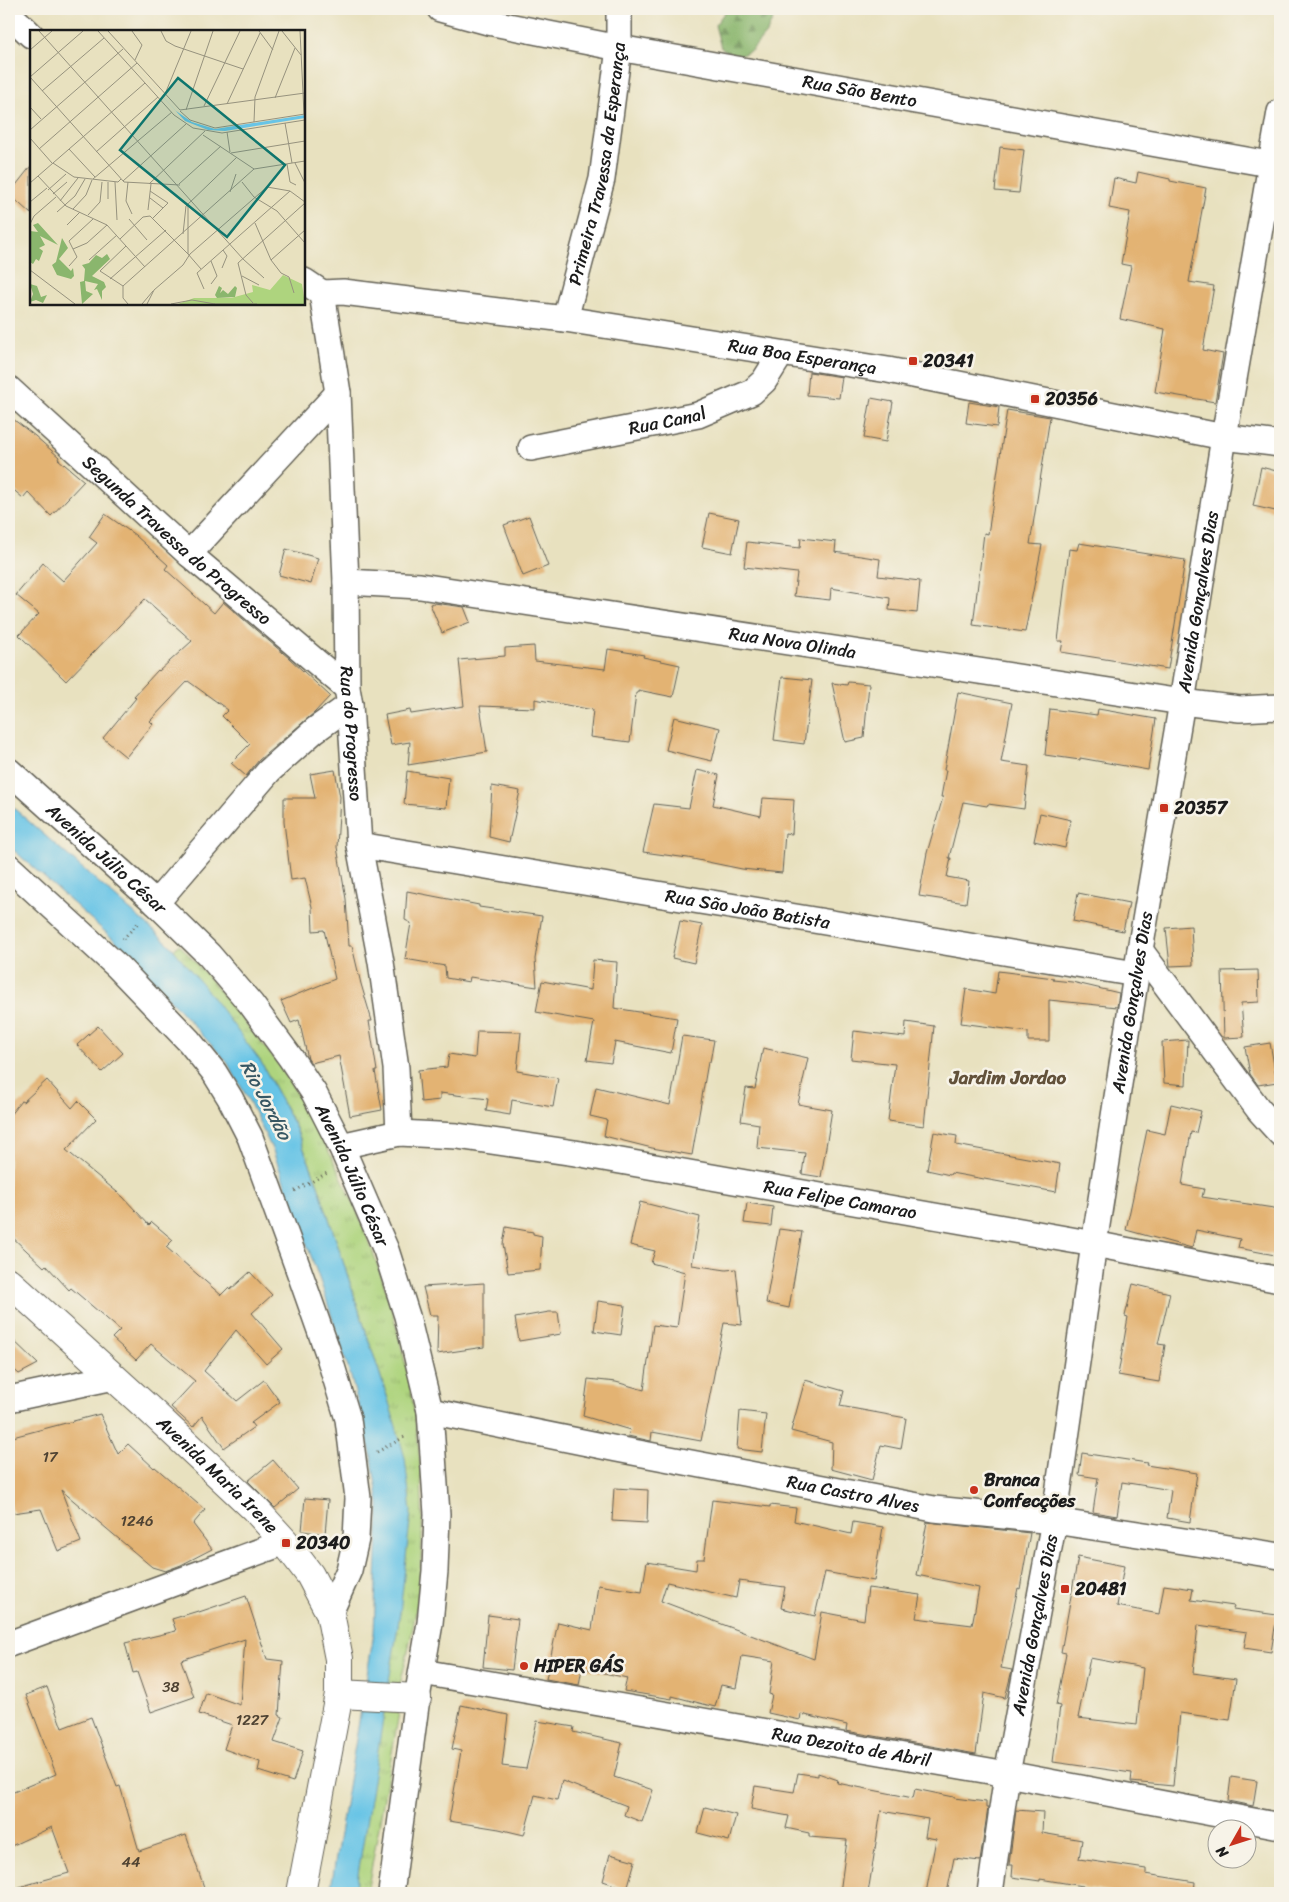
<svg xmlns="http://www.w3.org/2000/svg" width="1289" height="1902" font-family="Sriracha,sans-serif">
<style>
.grass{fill:url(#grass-tufts);stroke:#65784d}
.forest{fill:url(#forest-firs);stroke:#536944}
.water{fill:#68c4e6;stroke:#427081}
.building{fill:#e3b373;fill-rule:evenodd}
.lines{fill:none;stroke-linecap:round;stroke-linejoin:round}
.minor-casing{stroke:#636155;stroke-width:28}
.major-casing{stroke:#636155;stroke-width:30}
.path{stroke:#636155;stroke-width:3;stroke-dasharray:1 4;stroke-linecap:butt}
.minor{stroke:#fff;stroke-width:25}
.major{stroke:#fff;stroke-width:28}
.poi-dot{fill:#c8321e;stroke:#f7f3e8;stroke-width:2}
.labels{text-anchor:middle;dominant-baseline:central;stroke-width:5;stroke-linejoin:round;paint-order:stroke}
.number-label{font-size:15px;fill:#4e4232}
.street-label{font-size:18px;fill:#1c1c1c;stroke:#f7f3e8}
.poi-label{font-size:18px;font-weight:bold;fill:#1c1c1c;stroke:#f7f3e8;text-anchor:start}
.neighbourhood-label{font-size:19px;font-weight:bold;fill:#62513a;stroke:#f7f3e8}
.water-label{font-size:19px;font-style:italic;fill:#375763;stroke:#f7f3e8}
.inset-road{fill:none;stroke:#96927e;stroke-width:1}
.view{fill:#0f766e;fill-opacity:0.15;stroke:#0f766e;stroke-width:2.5}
.inset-edge{fill:none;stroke:#1c1c1c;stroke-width:2.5}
</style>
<defs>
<pattern id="grass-tufts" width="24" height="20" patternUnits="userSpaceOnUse" patternTransform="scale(1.25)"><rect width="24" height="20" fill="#aed47e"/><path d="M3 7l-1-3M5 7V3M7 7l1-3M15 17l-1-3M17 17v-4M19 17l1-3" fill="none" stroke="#95b56c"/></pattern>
<pattern id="forest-firs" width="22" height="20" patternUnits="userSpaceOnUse" patternTransform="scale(1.25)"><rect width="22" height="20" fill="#8ab66d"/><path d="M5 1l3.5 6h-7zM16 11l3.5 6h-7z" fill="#709359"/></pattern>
</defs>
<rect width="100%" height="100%" fill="#f7f3e8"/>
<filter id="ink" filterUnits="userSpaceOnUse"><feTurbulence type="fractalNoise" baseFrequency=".02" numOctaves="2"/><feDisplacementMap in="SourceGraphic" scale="10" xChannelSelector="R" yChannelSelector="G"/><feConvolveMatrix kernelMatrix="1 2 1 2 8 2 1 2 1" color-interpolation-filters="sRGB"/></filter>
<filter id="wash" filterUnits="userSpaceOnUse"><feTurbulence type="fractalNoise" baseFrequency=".0096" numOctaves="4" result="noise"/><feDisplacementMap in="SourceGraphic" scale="20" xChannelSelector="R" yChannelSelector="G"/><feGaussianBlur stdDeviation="1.12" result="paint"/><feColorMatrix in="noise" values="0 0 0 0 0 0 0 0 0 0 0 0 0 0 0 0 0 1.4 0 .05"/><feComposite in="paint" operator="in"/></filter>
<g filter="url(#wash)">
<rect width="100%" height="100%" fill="#e8e1bf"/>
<!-- grass -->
<g class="grass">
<path d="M179 944C205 973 230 1003 255 1035 264 1046 274 1058 282 1070 379 1221 437 1405 419 1585 416 1620 407 1655 399 1689H387L400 1613 388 1399 318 1185 296 1128 261 1062 174 950Z"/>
<polygon points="383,1709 399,1713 367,1893 355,1893"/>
</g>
<!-- forest -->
<polygon class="forest" points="727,9 784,9 775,14 767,32 752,50 737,57 721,48 715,25"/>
<!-- water -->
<polygon class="water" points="9,804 169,944 210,994 261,1062 296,1129 318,1185 388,1399 405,1458 411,1512 400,1613 355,1893 330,1893 374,1633 379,1504 371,1454 351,1377 323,1289 273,1151 248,1099 227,1062 121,946 9,846"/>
<g id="blocks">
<!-- building -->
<g class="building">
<polygon points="1000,147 1024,150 1019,193 995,191"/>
<polygon points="31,166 31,214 9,194"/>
<polygon points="1138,172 1170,179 1170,181 1206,188 1189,282 1214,286 1203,350 1223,354 1215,402 1155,392 1165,329 1120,319 1131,266 1121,264 1130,212 1109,208 1114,178 1136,183"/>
<polygon points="809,372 842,377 839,398 807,395"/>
<polygon points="871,398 893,402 886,442 864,438"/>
<polygon points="969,402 999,407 997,427 966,423"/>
<polygon points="1007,410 1050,417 1030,544 1042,545 1025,632 973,625 984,533 988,534"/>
<polygon points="9,416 35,436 59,457 58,459 84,481 51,516 28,492 23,498 9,486"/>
<polygon points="1261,467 1280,472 1280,512 1253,506"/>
<polygon points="709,513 739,519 732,553 702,547"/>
<polygon points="105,514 135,535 168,565 165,569 214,613 223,602 289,658 330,696 314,713 259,760 246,776 231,763 250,744 222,716 228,710 188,681 150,721 153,724 126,757 103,738 136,698 134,696 158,670 159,671 192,641 145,599 66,681 19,635 39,614 16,595 43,563 63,581 97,543 89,537"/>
<polygon points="529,516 548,566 523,576 504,525"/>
<polygon points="801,538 836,542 835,552 880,559 878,576 920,581 917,613 889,610 890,598 831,588 830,600 794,596 797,573 744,567 747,542 800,548"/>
<polygon points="1079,543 1185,560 1168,669 1061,652 1063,641 1058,641 1069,549 1077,550"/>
<polygon points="286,549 318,558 311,584 279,575"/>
<polygon points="434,603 464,607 470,622 442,633 430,604"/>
<polygon points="534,646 535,661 605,669 608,649 644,655 643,657 680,665 673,697 638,690 638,693 636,693 630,742 590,737 593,710 535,699 535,708 480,706 487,752 408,765 410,742 391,745 385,715 410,710 411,714 464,706 459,660 505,656 505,648"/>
<polygon points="782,677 812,680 804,744 774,740"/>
<polygon points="848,682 869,684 864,738 845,742 832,683 847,685"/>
<polygon points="958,692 1012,703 1001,762 1029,766 1024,809 988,804 987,806 963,802 949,858 951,858 947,877 969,881 966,903 919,896 927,853 943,797 941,797 946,770 944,770"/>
<polygon points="1050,709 1097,715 1098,709 1156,719 1148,770 1080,758 1080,760 1045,755"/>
<polygon points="674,717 720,728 712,761 666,750"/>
<polygon points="335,770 340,797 337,847 346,899 349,946 352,946 361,984 372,1021 369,1021 377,1071 375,1071 382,1110 350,1116 339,1056 311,1063 308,1059 299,1020 291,1023 281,1001 335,979 324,930 313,931 312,907 305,878 291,880 284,822 284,798 315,798 310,774"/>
<polygon points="697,770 719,775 713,805 761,816 763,798 794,800 792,834 785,833 782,873 742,869 688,858 643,852 654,804 689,808"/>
<polygon points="407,771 449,778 446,808 404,804"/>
<polygon points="492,786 520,791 509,842 489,837"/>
<polygon points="1040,813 1071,820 1065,848 1034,841"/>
<polygon points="407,891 479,905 479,907 542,916 535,959 537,987 470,977 469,982 446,978 445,966 405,959 411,923 405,920"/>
<polygon points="1078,893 1129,903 1123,931 1073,921"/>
<polygon points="680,921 702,925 694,963 672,958"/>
<polygon points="1191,926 1193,965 1170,966 1166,928"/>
<polygon points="593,960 617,962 614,1008 677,1018 671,1053 615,1042 611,1063 587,1060 594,1022 536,1012 542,981 591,990"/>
<polygon points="1258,970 1259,1002 1241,1003 1244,1037 1224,1038 1222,971"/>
<polygon points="998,971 1054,978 1053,980 1072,982 1119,993 1117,1007 1049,1000 1049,1041 1028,1041 1028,1032 961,1023 966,989 995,994"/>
<polygon points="906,1022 934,1026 924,1126 888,1121 895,1064 851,1059 854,1031 905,1037"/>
<polygon points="98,1026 123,1053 102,1072 77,1045"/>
<polygon points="477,1031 521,1032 517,1071 558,1078 553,1107 512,1100 510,1115 486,1111 488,1099 440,1093 440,1100 421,1102 418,1070 447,1067 449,1054 475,1058"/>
<polygon points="682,1036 714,1040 710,1062 708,1062 692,1155 652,1148 604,1136 607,1120 590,1116 596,1087 670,1105"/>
<polygon points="1188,1040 1186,1085 1164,1083 1162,1042"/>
<polygon points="1270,1043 1277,1082 1258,1085 1250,1074 1245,1047"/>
<polygon points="763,1048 808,1058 798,1104 832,1110 821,1177 802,1174 805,1153 757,1148 759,1124 741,1121 746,1088 755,1089"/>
<polygon points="47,1080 72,1108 78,1101 96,1119 66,1150 123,1197 149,1225 152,1222 173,1240 166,1247 221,1295 228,1288 230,1290 250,1272 272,1295 252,1313 283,1349 266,1364 236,1330 204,1371 237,1401 264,1380 280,1402 251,1423 254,1427 224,1448 202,1416 193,1427 171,1407 195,1381 151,1344 136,1360 112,1338 120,1330 71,1288 69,1290 46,1265 44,1267 9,1234 9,1116 21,1101 23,1102"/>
<polygon points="1171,1104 1201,1111 1196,1133 1191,1132 1182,1185 1204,1189 1202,1197 1280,1209 1280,1256 1238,1248 1240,1239 1196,1230 1192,1248 1126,1230 1147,1130 1165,1134"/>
<polygon points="934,1132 957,1136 956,1145 1060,1164 1056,1192 951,1173 950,1175 927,1170"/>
<polygon points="640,1202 700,1217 692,1265 726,1270 736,1269 742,1325 724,1323 701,1441 652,1432 651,1441 628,1436 630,1430 583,1416 588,1379 616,1382 644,1390 653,1325 677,1328 685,1272 651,1263 655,1251 630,1245"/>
<polygon points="747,1203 773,1207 771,1226 744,1223"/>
<polygon points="506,1227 533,1232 533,1234 542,1236 540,1270 508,1273 503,1244"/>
<polygon points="779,1229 802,1232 789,1308 766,1303"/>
<polygon points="484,1283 484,1347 437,1354 438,1315 430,1315 423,1287"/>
<polygon points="1133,1284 1170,1293 1158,1344 1165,1345 1159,1382 1118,1375 1128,1317 1125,1316"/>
<polygon points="598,1301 625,1305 621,1335 594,1331"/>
<polygon points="549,1312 558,1312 561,1334 519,1341 515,1318"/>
<polygon points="9,1336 38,1364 19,1374 9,1365"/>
<polygon points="805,1380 844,1391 840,1406 906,1418 901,1449 881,1445 872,1480 831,1469 832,1442 791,1431"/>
<polygon points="740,1411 766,1414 762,1452 737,1449"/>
<polygon points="100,1414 118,1454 128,1444 154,1468 155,1467 205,1510 193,1524 212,1549 181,1565 165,1571 152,1567 61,1490 81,1542 58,1551 41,1509 13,1513 9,1499 9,1438"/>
<polygon points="1082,1453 1147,1463 1146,1465 1197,1473 1190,1522 1167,1518 1171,1490 1122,1482 1117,1516 1093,1512 1098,1478 1079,1475"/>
<polygon points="273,1460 298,1489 275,1508 248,1481"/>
<polygon points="614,1488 648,1490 647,1523 612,1521"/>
<polygon points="305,1498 328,1500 325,1534 302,1531"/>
<polygon points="712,1500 770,1507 770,1505 796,1508 794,1521 851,1534 853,1522 883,1527 874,1581 825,1572 815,1616 781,1608 785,1587 739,1581 736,1598 667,1582 661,1601 814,1659 822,1612 864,1620 868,1588 920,1595 916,1618 972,1625 979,1588 917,1575 927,1522 1030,1533 1020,1589 1018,1588 1001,1668 1012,1670 1005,1698 984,1693 976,1754 846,1731 847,1725 801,1714 800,1720 768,1713 772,1695 769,1694 774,1661 742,1656 736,1688 721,1685 715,1707 672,1696 672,1699 624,1691 627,1678 582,1668 579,1685 546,1679 558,1622 592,1630 598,1585 642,1592 647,1562 696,1570 697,1559 704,1559"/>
<path d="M1078 1557 1124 1566 1117 1606 1159 1614 1164 1585 1193 1589 1191 1600 1234 1606 1233 1609 1277 1615 1271 1652 1244 1648 1247 1632 1198 1625 1193 1673 1236 1679 1230 1720 1180 1713 1173 1786 1131 1782 1132 1773 1053 1762 1060 1706 1056 1705 1066 1653 1061 1652ZM1090 1658 1143 1668 1137 1725 1078 1718Z"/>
<polygon points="246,1596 267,1659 283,1661 279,1715 283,1717 274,1742 303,1751 293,1782 258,1771 260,1762 224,1749 232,1725 199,1714 206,1693 240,1705 245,1639 181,1660 194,1697 151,1712 137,1672 133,1673 125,1643 176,1631 172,1619 198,1611 199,1612"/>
<polygon points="488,1615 518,1619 512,1670 483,1667"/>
<polygon points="47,1687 62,1728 91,1717 117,1787 120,1786 139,1851 186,1835 206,1893 20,1893 19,1887 69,1873 52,1827 9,1847 9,1794 56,1774 26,1695"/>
<polygon points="461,1705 508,1715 502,1766 526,1769 537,1721 574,1727 573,1732 622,1743 614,1777 653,1790 642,1822 624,1815 627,1806 562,1781 557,1800 535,1795 524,1835 499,1829 449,1821 461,1751 452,1749"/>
<polygon points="798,1773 818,1776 818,1773 838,1780 837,1783 913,1798 915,1789 954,1797 954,1798 986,1802 986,1808 988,1808 980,1861 954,1858 947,1893 926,1893 936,1839 925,1837 928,1819 881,1811 868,1893 840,1893 847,1840 809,1837 809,1833 786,1828 789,1816 751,1809 755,1786 794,1792"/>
<polygon points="1231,1777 1257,1781 1253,1806 1228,1801"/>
<polygon points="705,1807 736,1815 729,1841 698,1833"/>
<polygon points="1016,1810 1043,1812 1042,1833 1082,1840 1079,1859 1146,1869 1146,1874 1195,1882 1194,1893 1114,1893 1083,1888 1083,1886 1040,1879 1040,1881 1012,1877 1013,1865 1009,1865"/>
<polygon points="610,1854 635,1861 627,1889 603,1881"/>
</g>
</g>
</g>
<g filter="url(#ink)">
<use href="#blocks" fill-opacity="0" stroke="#636155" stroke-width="1"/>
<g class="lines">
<!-- minor casing -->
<g class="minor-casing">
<g id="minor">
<path id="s1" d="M440 9 488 22 619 48 1280 166"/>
<polyline points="9,14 31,35"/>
<path id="s2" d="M304 281 322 293 338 393 346 582 347 688 350 705 359 845 381 962 396 1068 399 1133"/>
<path id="s3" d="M322 293 343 292 565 319 888 370 1224 437 1280 444"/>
<path id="s4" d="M565 319 602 179 619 48V9"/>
<path id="s5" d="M9 389 189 554 347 688"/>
<path id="s6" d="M531 448 698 415 752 392 764 381 781 354"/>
<polyline points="189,554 338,393"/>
<path id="s7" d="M346 582 420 586 1182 702 1240 709 1280 707"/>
<path id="s8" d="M9 771 156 903 209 955 251 1004 290 1057 314 1093 341 1146 386 1250 407 1316 430 1411 437 1514 435 1571 430 1623 417 1698 391 1893"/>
<path id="s9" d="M359 845 730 906 1136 974"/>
<polyline points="9,867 118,967 189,1041 214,1072 230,1098 250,1137 299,1271 327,1350 348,1419 358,1498 356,1539 349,1570 330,1613"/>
<polyline points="156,903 269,771 315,730 350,705"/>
<polyline points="1140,950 1259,1110 1280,1133"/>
<path id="s10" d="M341 1146 399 1133 457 1136 575 1153 1094 1244 1280 1280"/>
<polyline points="9,1399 114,1377"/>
<path id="s11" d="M430 1411 617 1449 934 1509 1054 1521 1280 1556"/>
<polyline points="9,1644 285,1542"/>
<path id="s12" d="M422 1672 1007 1774 1280 1826"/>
<path id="s13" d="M990 1893 1007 1774 1054 1521 1094 1244 1140 950 1182 702 1224 437 1280 112"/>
</g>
</g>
<!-- major casing -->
<g class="major-casing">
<g id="major">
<path id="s14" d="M9 1282 152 1412 254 1508 285 1542 310 1575 330 1613 339 1659V1694L301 1893"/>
<polyline points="339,1694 417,1698"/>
</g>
</g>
<!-- path -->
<g class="path">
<polyline points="123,939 139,922"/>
<polyline points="295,1191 327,1173"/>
<polyline points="377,1452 406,1436"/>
</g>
<!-- minor -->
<use href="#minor" class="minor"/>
<!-- major -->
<use href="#major" class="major"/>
</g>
</g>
<!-- markers -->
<g class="poi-dot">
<rect x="908" y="356" width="10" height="10" rx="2.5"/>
<rect x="1030" y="394" width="10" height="10" rx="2.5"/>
<rect x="1159" y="803" width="10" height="10" rx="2.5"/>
<circle cx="974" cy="1490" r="5"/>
<rect x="281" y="1538" width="10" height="10" rx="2.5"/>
<rect x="1060" y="1584" width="10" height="10" rx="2.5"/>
<circle cx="524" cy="1666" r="5"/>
</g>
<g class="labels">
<!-- number labels -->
<g class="number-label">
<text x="50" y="1457">17</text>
<text x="137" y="1521">1246</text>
<text x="171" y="1687">38</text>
<text x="252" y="1720">1227</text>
<text x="131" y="1862">44</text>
</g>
<!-- street labels -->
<g class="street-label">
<text stroke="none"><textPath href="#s1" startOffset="428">Rua São Bento</textPath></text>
<text stroke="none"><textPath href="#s4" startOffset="159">Primeira Travessa da Esperança</textPath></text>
<text stroke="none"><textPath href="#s3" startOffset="485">Rua Boa Esperança</textPath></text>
<text stroke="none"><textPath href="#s6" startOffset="139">Rua Canal</textPath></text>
<text stroke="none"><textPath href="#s5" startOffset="226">Segunda Travessa do Progresso</textPath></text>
<text stroke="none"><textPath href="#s13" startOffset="1308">Avenida Gonçalves Dias</textPath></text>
<text stroke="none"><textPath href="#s7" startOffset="451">Rua Nova Olinda</textPath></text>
<text stroke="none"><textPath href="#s2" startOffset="464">Rua do Progresso</textPath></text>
<text stroke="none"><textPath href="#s8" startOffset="131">Avenida Júlio César</textPath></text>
<text stroke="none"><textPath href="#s9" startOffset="394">Rua São João Batista</textPath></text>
<text stroke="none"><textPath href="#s13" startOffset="902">Avenida Gonçalves Dias</textPath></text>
<text stroke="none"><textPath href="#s8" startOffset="536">Avenida Júlio César</textPath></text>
<text stroke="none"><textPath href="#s10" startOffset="506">Rua Felipe Camarao</textPath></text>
<text stroke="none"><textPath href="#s14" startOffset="284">Avenida Maria Irene</textPath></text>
<text stroke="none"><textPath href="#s11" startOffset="431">Rua Castro Alves</textPath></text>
<text stroke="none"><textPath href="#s13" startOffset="272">Avenida Gonçalves Dias</textPath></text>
<text stroke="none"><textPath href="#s12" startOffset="436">Rua Dezoito de Abril</textPath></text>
</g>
<!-- poi labels -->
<g class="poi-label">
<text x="923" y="361">20341</text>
<text x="1045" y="399">20356</text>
<text x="1174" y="808">20357</text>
<text x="984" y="1480">Branca<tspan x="984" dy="21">Confecções</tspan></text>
<text x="296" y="1543">20340</text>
<text x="1075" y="1589">20481</text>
<text x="534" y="1666">HIPER GÁS</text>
</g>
<!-- neighbourhood labels -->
<g class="neighbourhood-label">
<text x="1008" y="1077">Jardim Jordao</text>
</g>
<!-- water labels -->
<g class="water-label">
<text transform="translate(266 1100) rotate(62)">Rio Jordão</text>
</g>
</g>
<!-- overview -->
<g transform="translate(30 30)">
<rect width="275" height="275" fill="#e8e1bf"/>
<path d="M8 193 28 215 10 206 15 215 9 218 13 221 9 231 6 229 3 234 0 232V201L8 202 3 195ZM32 208 38 218 29 229 41 241 43 238 44 246 41 249 27 245 22 235 26 232ZM77 224 80 229 62 246 74 252 76 257 72 261V270L67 259 64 260 68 254 55 251 56 261 63 264 52 274 50 252 54 251 55 239 52 235 59 233 66 225 72 228ZM0 254 7 256 11 267 17 265 13 273 6 270 0 272 3 264ZM189 256 192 258 190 263 193 260 198 264 205 256 207 258 205 267 187 268 185 265Z" fill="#8ab66d"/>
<path d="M253 245 272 254 275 274H148L164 268H201L223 262 222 255 240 260Z" fill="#aed47e"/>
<path d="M73 1 146 81 162 92 185 99 275 85V88L195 101 178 100 155 91Z" fill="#68c4e6"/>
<path class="inset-road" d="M9 1 213 229M68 1 144 85 163 98 192 103 275 90M78 1 150 80 275 63M102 1 112 15 105 30M131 1 136 11 145 16 213 39M229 1 243 20M252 1 271 25M270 1 274 84M0 20 22 1M0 47 94 152 150 155M0 47 53 1M12 61 74 8M135 64 161 1M245 68 265 18M197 74 230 3M174 76 210 1M0 77 11 89M156 80 183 1M150 81 160 90 185 98 275 84M224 92 225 67 249 1M255 93 262 133M0 100 93 19M197 102 200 122M173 105 224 139 275 131M0 108 22 133M9 119 107 33M39 119 65 147M66 122 128 67M201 123 275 111M23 133 44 147 88 152 91 149M265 133 275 153M257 134 260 152 266 155M8 146 36 176 77 195 115 237M63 149 142 82M93 151 156 94M85 152 87 190M98 152 96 171 102 184M212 152 224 167 247 181 275 213M0 153 115 53M119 154 175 101M149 154 191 116M18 160 36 144M120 161 138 173 123 188M200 162 206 144M23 164 37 152M120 168 133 178M78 169V152M30 171 48 148M0 172 17 158M158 176V224L171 239M43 179 56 165 62 150M118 180 121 154M27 182 45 166 55 149M58 185 70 172 72 152M99 189 117 210M225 193 241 230 251 243 259 247 264 263M0 194 4 186 26 167M37 195 50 182M153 204 156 176 207 127M90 209 113 187 120 186 158 224M43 219 57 213 77 195M213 229 234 248M59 230 87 205M241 230 275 200M39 236 47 227 39 211 63 189M192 238 197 226 193 220M0 240 45 274M212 246 229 255M80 249 136 200M181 254 187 246 181 231M93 256 224 139M93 256 70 241 96 216M93 256V268L98 274M174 259 167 243 260 161M223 273 216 265 208 233 275 173M112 274 123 261M117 274 124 260 153 235 160 224 237 157 260 161 275 172M141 274 162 270 185 274M184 274H227"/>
<path class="view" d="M148 48 255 135 197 207 90 120Z"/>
<rect width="275" height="275" class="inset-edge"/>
</g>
<!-- margin -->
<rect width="1289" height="1902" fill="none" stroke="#f7f3e8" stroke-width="30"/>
<!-- north arrow -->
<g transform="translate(1232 1844) rotate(231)"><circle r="24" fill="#f7f3e8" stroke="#9f9d96"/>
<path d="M0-4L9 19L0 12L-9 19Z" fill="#c8321e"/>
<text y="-8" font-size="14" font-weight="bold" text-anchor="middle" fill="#1c1c1c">N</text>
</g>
</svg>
